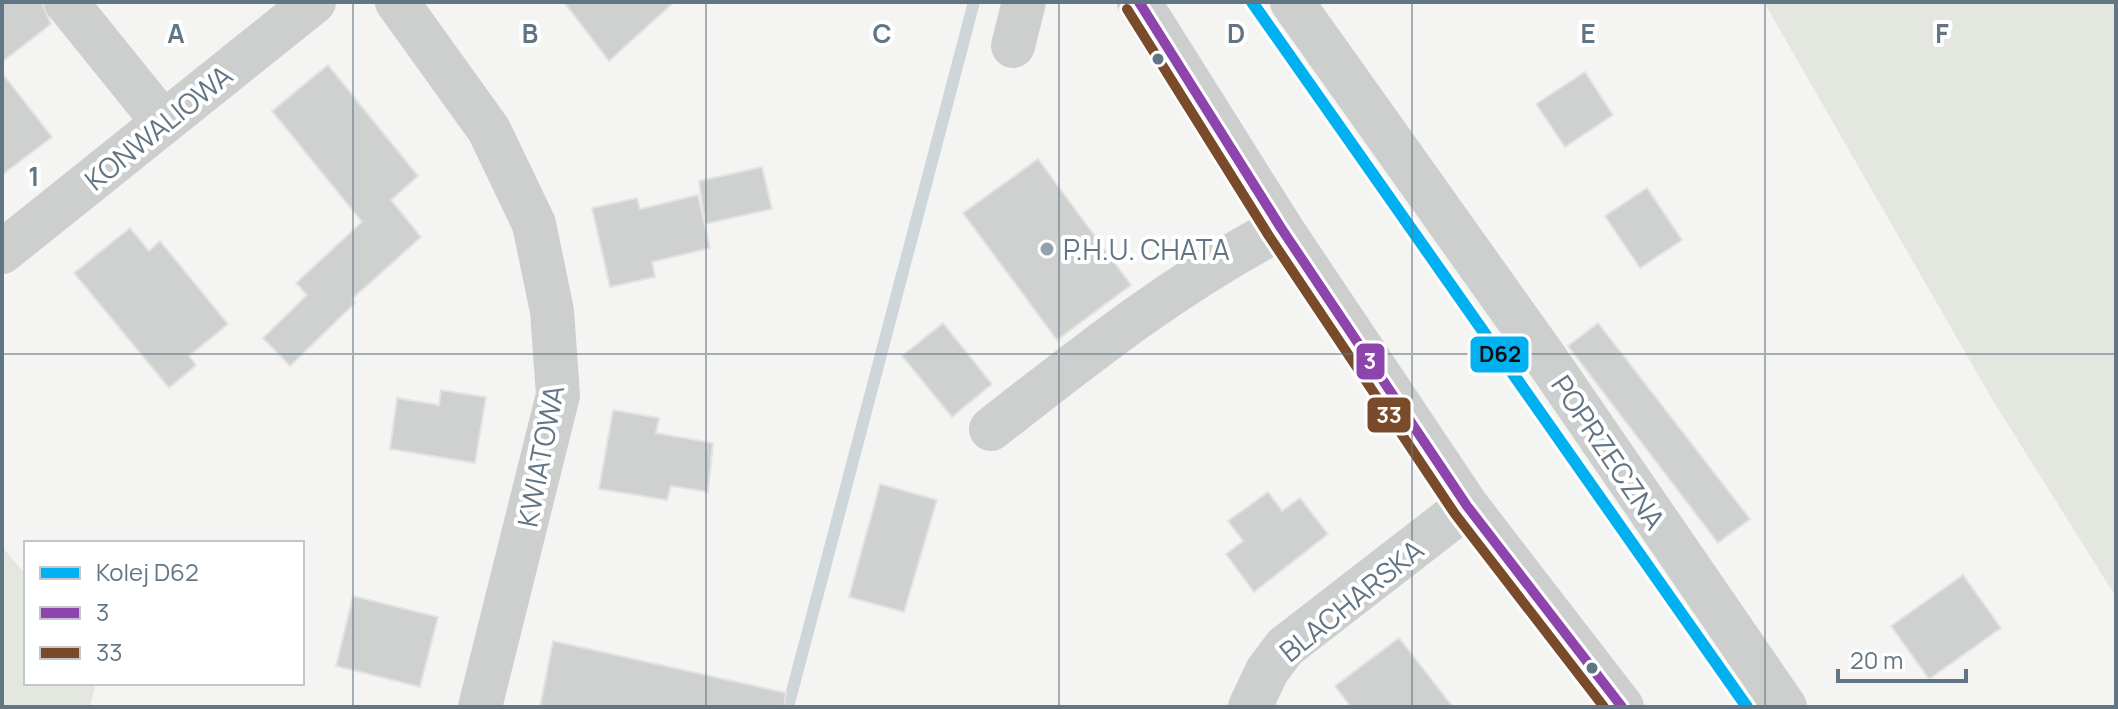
<svg xmlns="http://www.w3.org/2000/svg" width="2118" height="709" font-family="Manrope,sans-serif">
<style>
.green{fill:#e4e7e0}
.lines{fill:none;stroke-linecap:round;stroke-linejoin:round}
.stream{stroke:#ced6d9;stroke-width:12}
.building{fill:#cfd1d1;stroke:#e3e3e2;stroke-width:2}
.minor{stroke:#cdcfcf;stroke-width:44}
.bus-1-casing{stroke:#fff;stroke-width:16}
.bus-2-casing{stroke:#fff;stroke-width:16}
.bus-1{stroke:#8e44ad;stroke-width:10}
.bus-2{stroke:#7a4b2a;stroke-width:10}
.rail-1-casing{stroke:#fff;stroke-width:18}
.rail-1{stroke:#00b0f0;stroke-width:12}
.grid{fill:none;stroke:#627584;stroke-width:2;stroke-opacity:0.55}
.bus-dot{fill:#627584;stroke:#fff;stroke-width:3}
.poi-dot{fill:#95a1aa;stroke:#fff;stroke-width:3}
.labels{text-anchor:middle;dominant-baseline:central;stroke-width:8;stroke-linejoin:round;paint-order:stroke}
.street-label{font-size:28px;fill:#627584;stroke:#fff}
.poi-label{font-size:28px;fill:#627584;stroke:#fff;text-anchor:start}
.grid-label{font-size:26px;text-anchor:middle;font-weight:bold;fill:#627584;stroke:#fff;stroke-width:8;stroke-linejoin:round;paint-order:stroke}
.line-badge{stroke:#fff;stroke-width:3}
.badge-label{font-size:22px;text-anchor:middle;font-weight:bold;fill:#fff}
.pale-badge-label{font-size:22px;text-anchor:middle;font-weight:bold;fill:#111}
</style>
<rect width="100%" height="100%" fill="#f4f4f2"/>
<!-- green -->
<g class="green">
<polygon points="1764,2 2116,2 2116,597 1989,394"/>
<polygon points="2,547 26,575 26,683 96,683 90,707 2,707"/>
</g>
<g class="lines">
<!-- stream -->
<polyline class="stream" points="788,707 974,2"/>
</g>
<!-- building -->
<g class="building">
<polygon points="2,2 42,2 51,24 2,62"/>
<polygon points="564,2 674,2 609,61"/>
<polygon points="328,65 418,176 391,200 421,237 352,299 355,303 290,366 263,338 307,295 296,283 362,222 272,111"/>
<polygon points="1585,72 1613,115 1565,147 1536,104"/>
<polygon points="2,73 52,137 2,175"/>
<polygon points="1038,159 1131,285 1057,340 963,213"/>
<polygon points="762,167 772,209 705,224 699,181"/>
<polygon points="1647,188 1682,240 1640,268 1605,216"/>
<polygon points="698,195 710,248 652,262 655,277 610,287 592,208 637,198 640,209"/>
<polygon points="130,228 149,251 160,241 228,324 189,356 196,365 169,388 74,273"/>
<polygon points="943,323 992,384 952,417 902,356"/>
<polygon points="1598,323 1750,519 1718,543 1568,346"/>
<polygon points="441,390 486,397 475,463 390,449 397,398 439,405"/>
<polygon points="613,410 659,418 656,433 713,443 708,492 671,486 667,500 599,489"/>
<polygon points="880,484 937,500 904,612 849,597"/>
<polygon points="1268,492 1282,511 1300,498 1328,534 1254,592 1226,554 1243,541 1228,521"/>
<polygon points="1963,575 2001,628 1929,679 1891,626"/>
<polygon points="353,596 438,617 420,687 336,666"/>
<polygon points="1399,638 1453,707 1351,707 1335,686"/>
<polygon points="553,641 786,693 784,707 540,707"/>
</g>
<g class="lines">
<!-- minor -->
<g class="minor">
<polyline points="66,2 163,122"/>
<polyline points="397,2 489,130 534,224 552,311 558,395 480,707"/>
<polyline points="1139,2 1281,228 1467,506 1622,707"/>
<polyline points="1292,2 1544,356 1785,707"/>
<polyline points="1013,46 1024,2"/>
<polyline points="2,252 314,2"/>
<path d="M991 429C1087 354 1173 285 1281 228"/>
<polyline points="1250,707 1267,671 1285,647 1467,506"/>
</g>
<!-- bus-1 casing -->
<g class="bus-1-casing">
<polyline id="bus-1" points="1139,2 1281,228 1467,506 1622,707"/>
</g>
<!-- bus-2 casing -->
<g class="bus-2-casing">
<polyline id="bus-2" points="1127,9 1269,236 1455,514 1604,707"/>
</g>
<!-- bus-1 -->
<use href="#bus-1" class="bus-1"/>
<!-- bus-2 -->
<use href="#bus-2" class="bus-2"/>
<!-- rail-1 casing -->
<g class="rail-1-casing">
<polyline id="rail-1" points="1252,2 1747,707"/>
</g>
<!-- rail-1 -->
<use href="#rail-1" class="rail-1"/>
</g>
<!-- grid -->
<path class="grid" d="M353 2V707M706 2V707M1059 2V707M1412 2V707M1765 2V707M2 354H2116"/>
<!-- markers -->
<g class="bus-dot">
<circle cx="1158" cy="59" r="7"/>
<circle cx="1592" cy="668" r="7"/>
</g>
<circle class="poi-dot" cx="1047" cy="249" r="8"/>
<g class="labels">
<!-- street labels -->
<g class="street-label">
<text transform="translate(158 127) rotate(-39)">KONWALIOWA</text>
<text transform="translate(1609 452) rotate(56)">POPRZECZNA</text>
<text transform="translate(540 456) rotate(-79)">KWIATOWA</text>
<text transform="translate(1351 600) rotate(-39)">BLACHARSKA</text>
</g>
<!-- poi labels -->
<g class="poi-label">
<text x="1063" y="249">P.H.U. CHATA</text>
</g>
</g>
<g class="grid-label">
<text x="176" y="43">A</text>
<text x="530" y="43">B</text>
<text x="882" y="43">C</text>
<text x="1236" y="43">D</text>
<text x="1588" y="43">E</text>
<text x="1942" y="43">F</text>
<text x="34" y="186">1</text>
</g>
<g class="line-badge">
<rect x="1469" y="335" width="61" height="39" rx="8" fill="#00b0f0"/>
<rect x="1355" y="342" width="31" height="39" rx="8" fill="#8e44ad"/>
<rect x="1366" y="396" width="46" height="38" rx="8" fill="#7a4b2a"/>
</g>
<g class="badge-label">
<text x="1370" y="369">3</text>
<text x="1389" y="423">33</text>
</g>
<g class="pale-badge-label">
<text x="1500" y="362">D62</text>
</g>
<!-- border -->
<rect width="2118" height="709" fill="none" stroke="#627584" stroke-width="8"/>
<!-- legend -->
<rect x="24" y="541" width="280" height="144" fill="#ffffff" stroke="#c0c8ce" stroke-width="2"/>
<rect x="40" y="567" width="40" height="12" fill="#00b0f0" stroke="#c0c8ce" stroke-width="2"/>
<text x="96" y="581" font-size="24" fill="#627584">Kolej D62</text>
<rect x="40" y="607" width="40" height="12" fill="#8e44ad" stroke="#c0c8ce" stroke-width="2"/>
<text x="96" y="621" font-size="24" fill="#627584">3</text>
<rect x="40" y="647" width="40" height="12" fill="#7a4b2a" stroke="#c0c8ce" stroke-width="2"/>
<text x="96" y="661" font-size="24" fill="#627584">33</text>
<!-- scale -->
<path d="M1838 669v12h128v-12" fill="none" stroke="#627584" stroke-width="4"/>
<text x="1850" y="669" font-size="24" fill="#627584" stroke="#ffffff" stroke-width="6" paint-order="stroke">20 m</text>
</svg>
